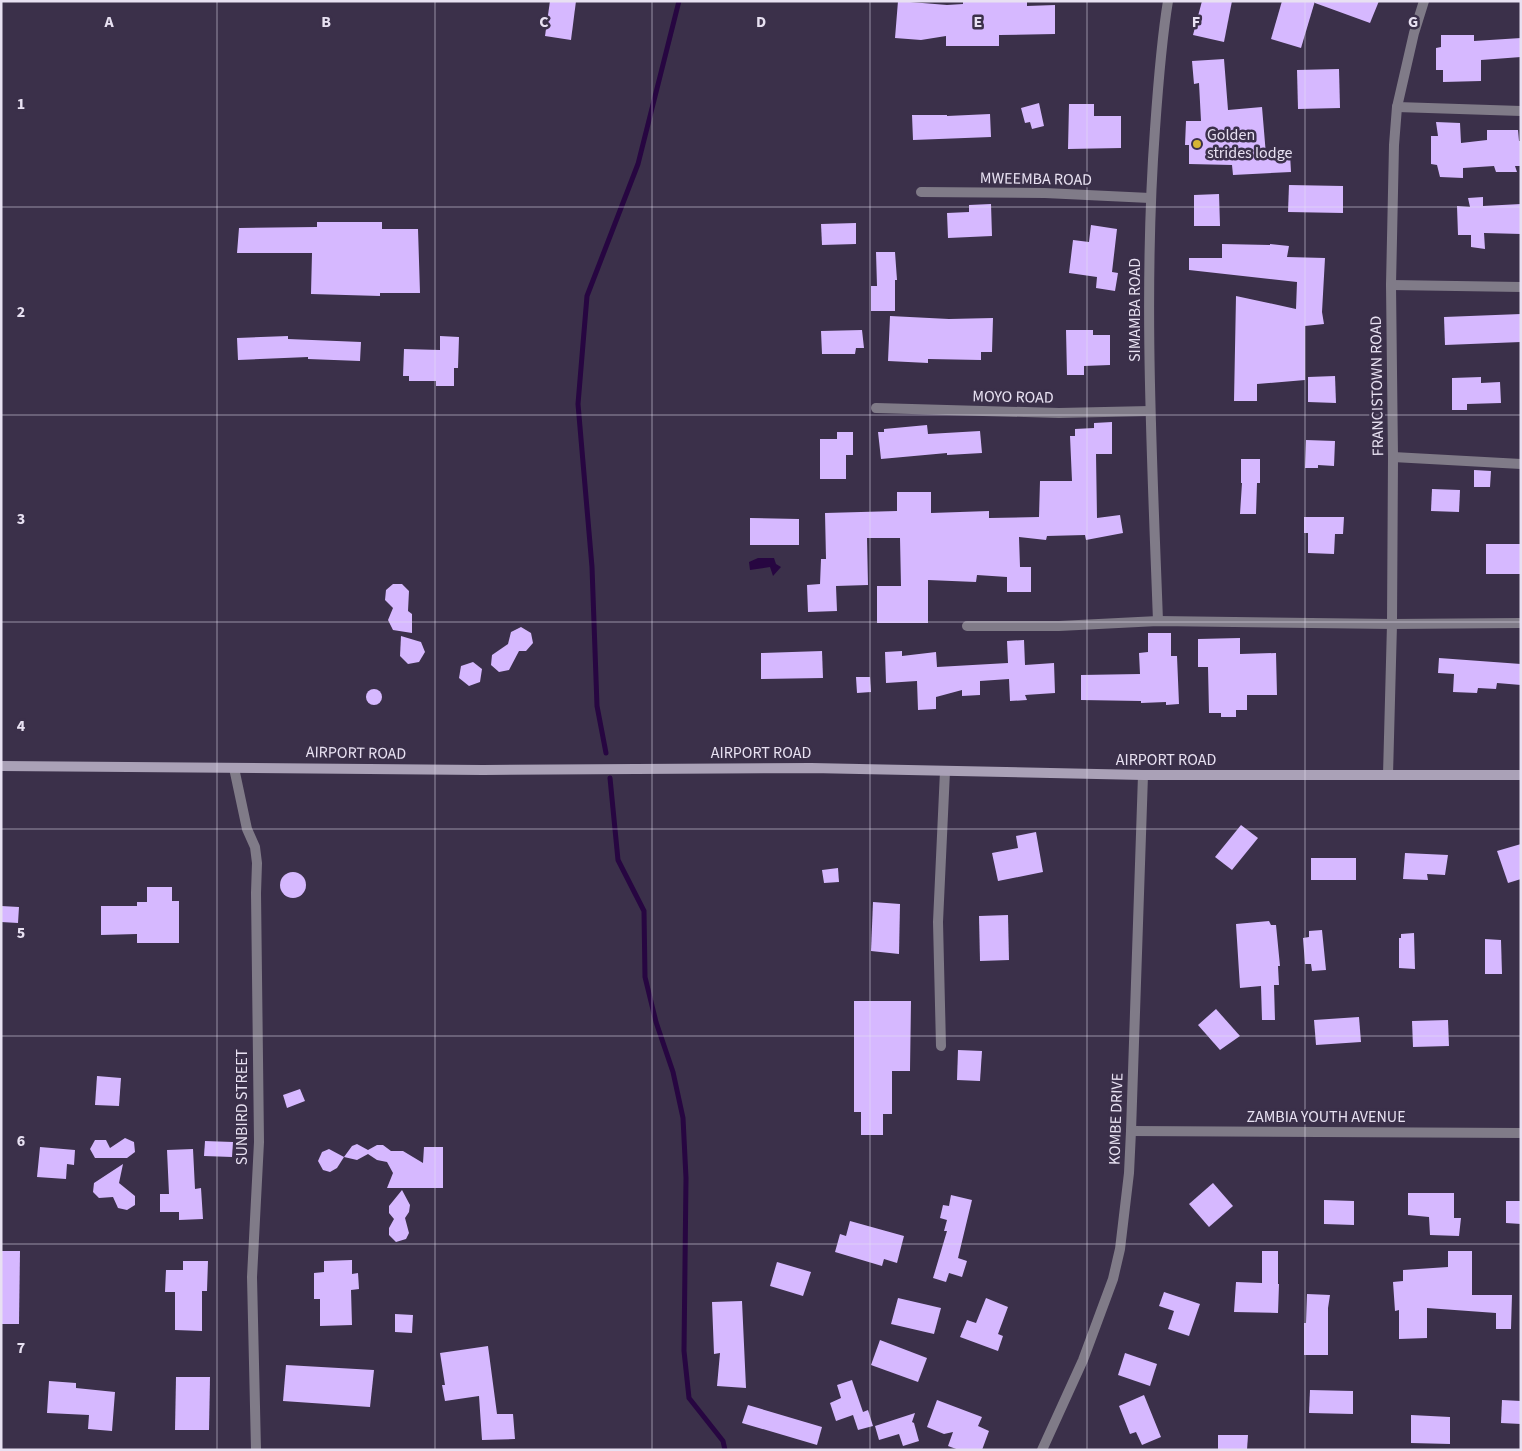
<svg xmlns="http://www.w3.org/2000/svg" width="1522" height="1451" font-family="'Source Sans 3',sans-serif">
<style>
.water{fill:#270641}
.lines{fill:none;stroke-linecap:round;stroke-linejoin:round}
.stream{stroke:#270641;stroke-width:5}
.building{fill:#d6b8ff}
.street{stroke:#807b88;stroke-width:10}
.secondary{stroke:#aaa1b7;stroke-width:10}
.grid{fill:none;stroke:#e8e1f2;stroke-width:1;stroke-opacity:0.55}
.poi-dot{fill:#d6b534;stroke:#3b304a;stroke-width:2}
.labels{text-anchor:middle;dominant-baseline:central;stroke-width:5;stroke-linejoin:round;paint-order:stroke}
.poi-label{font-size:16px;fill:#e8e1f2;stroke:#3b304a;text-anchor:start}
.street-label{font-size:16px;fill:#e8e1f2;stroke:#3b304a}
.grid-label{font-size:16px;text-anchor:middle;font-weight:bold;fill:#e8e1f2;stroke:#3b304a;stroke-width:5;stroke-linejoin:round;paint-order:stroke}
</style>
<rect width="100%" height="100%" fill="#3b304a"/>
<!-- water -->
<polygon class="water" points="758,558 774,558 776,564 781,567 773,576 770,567 750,570 749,562"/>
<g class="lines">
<!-- stream -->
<g class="stream">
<polyline points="606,753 597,706 592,567 578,404 587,296 638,164 679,1"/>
<polyline points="610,778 618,860 644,911 645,977 656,1022 673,1072 683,1118 686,1178 684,1351 689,1398 723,1441 725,1450"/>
</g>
</g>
<!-- building -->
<g class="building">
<polygon points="550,1 576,1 571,40 545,36"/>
<polygon points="898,1 947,5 963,4 963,1 1027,1 1027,6 1055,5 1055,34 999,35 999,46 946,46 946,36 921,40 895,38"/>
<polygon points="1202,1 1232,1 1224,42 1193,35"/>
<polygon points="1282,1 1315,1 1301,48 1271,39"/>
<polygon points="1315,1 1379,1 1370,23 1315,3"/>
<polygon points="1441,35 1474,35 1474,41 1521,38 1521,57 1481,60 1481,81 1443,82 1443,70 1436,70 1436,48 1441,47"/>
<polygon points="1224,59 1228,110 1262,107 1266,155 1290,154 1291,172 1233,175 1232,165 1189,164 1189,145 1185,145 1186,121 1201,121 1199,83 1194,84 1192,61"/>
<polygon points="1339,69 1340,108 1298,109 1297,70"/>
<polygon points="1039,103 1044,126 1032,129 1030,122 1025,123 1021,108"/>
<polygon points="1069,104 1094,104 1094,116 1121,116 1121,148 1068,149"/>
<polygon points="990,114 991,137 913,140 912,115 947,115 947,116"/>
<polygon points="1436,122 1460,123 1461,143 1487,140 1487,130 1518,130 1519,141 1521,141 1521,166 1515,166 1517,172 1496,172 1494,166 1463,168 1463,178 1440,177 1437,165 1431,164 1431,136 1438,136"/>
<polygon points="1289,185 1343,186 1343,213 1288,212"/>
<polygon points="1219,194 1220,226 1194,226 1194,195"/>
<polygon points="1483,197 1483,206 1521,204 1521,234 1484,233 1485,249 1471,247 1471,235 1458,235 1457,206 1470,207 1468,198"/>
<polygon points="991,204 992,236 948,238 947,213 969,212 969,205"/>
<polygon points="317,222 382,222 382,229 418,229 420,293 380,293 380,296 311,294 312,253 237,253 239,228 317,227"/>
<polygon points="856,223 856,244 822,245 821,224"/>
<polygon points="1091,225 1117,229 1112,272 1118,273 1115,291 1096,288 1097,277 1069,273 1073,240 1089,242"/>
<polygon points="1222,244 1270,245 1270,244 1289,246 1287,257 1325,258 1322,312 1324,324 1305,326 1305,380 1257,384 1257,401 1234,401 1236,296 1296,309 1297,282 1189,270 1189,258 1222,258"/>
<polygon points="876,252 895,252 897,280 895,280 895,311 871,311 871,286 877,286"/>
<polygon points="1521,314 1521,342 1445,345 1444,317"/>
<polygon points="890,316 949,319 993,318 992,352 981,352 981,360 928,359 928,363 888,361"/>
<polygon points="862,330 864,348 856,348 855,354 822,354 821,331"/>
<polygon points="1066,330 1093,330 1093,335 1110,335 1110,365 1084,366 1084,375 1067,375"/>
<polygon points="288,336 288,339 361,342 360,361 308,359 308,357 238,360 237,338"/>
<polygon points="440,336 459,337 458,368 454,368 454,386 436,386 436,381 409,381 409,376 403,376 404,349 440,350"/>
<polygon points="1335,376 1336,403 1308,402 1308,377"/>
<polygon points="1481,377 1481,383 1500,382 1501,403 1467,404 1467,410 1452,410 1452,378"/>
<polygon points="1112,422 1112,454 1096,454 1097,518 1120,515 1123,533 1086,540 1085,535 1047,536 1046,540 1019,537 1020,567 1031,567 1031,592 1007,592 1007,577 977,575 976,582 928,580 928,623 877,623 877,586 901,586 900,538 867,538 868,585 836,586 837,611 808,612 807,585 820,584 821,559 826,559 825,513 897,511 897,492 931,492 931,513 989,511 989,518 1039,517 1040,481 1072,481 1070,436 1075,436 1075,429 1094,428 1094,423"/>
<polygon points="927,425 928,434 980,431 982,453 947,455 947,453 881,459 878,432 884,432 884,429"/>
<polygon points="837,432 853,432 853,455 846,455 846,479 820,479 820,439 837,439"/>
<polygon points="1306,440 1335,441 1334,466 1318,465 1318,468 1305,468"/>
<polygon points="1241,459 1260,459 1260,483 1257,483 1256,514 1240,514 1242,483 1241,483"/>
<polygon points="1474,470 1491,471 1490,487 1474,487"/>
<polygon points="1432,489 1460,490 1459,512 1431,511"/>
<polygon points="1304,517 1344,517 1343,534 1335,534 1334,554 1308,553 1308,533 1304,533"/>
<polygon points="750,518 799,519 799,545 750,545"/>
<rect x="1486" y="544" width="35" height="30"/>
<polygon points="393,584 402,584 409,591 408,611 412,614 412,633 393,630 388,620 393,608 385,600 386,590"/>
<polygon points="521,627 531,633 533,643 526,651 519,651 509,670 499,672 491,665 492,655 508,644 511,632"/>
<polygon points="1148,633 1171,633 1171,656 1177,656 1179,704 1166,705 1166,702 1141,703 1141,701 1081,700 1081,675 1140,674 1139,653 1148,652"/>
<polygon points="401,636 421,642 425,652 419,662 408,664 400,656"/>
<polygon points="1240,638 1240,654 1276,653 1277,695 1247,695 1247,710 1236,710 1236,717 1221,717 1221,713 1209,713 1208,667 1198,667 1198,639"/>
<polygon points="1024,640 1025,665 1054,663 1055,693 1025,695 1027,700 1010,701 1009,679 980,681 980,695 962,696 962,690 936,697 936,709 918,710 917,681 886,683 885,652 902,651 902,656 936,652 937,667 1008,663 1007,641"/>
<polygon points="822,651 823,678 761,679 761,653"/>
<polygon points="1439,658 1521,664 1521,685 1497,683 1496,689 1478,688 1477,693 1453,692 1454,674 1438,673"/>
<polygon points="473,662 482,669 480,682 469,686 459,678 461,666"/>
<polygon points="856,677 870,677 871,692 857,693"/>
<circle cx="374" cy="697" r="8"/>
<polygon points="1241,825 1258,838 1232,870 1215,857"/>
<polygon points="1036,832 1043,872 998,881 992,853 1018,848 1016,836"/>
<polygon points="1521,844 1521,879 1508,883 1497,851"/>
<polygon points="1405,853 1448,855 1445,875 1427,874 1428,880 1403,879"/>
<rect x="1311" y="858" width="45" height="22"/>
<polygon points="838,868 839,882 824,883 822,870"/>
<circle cx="293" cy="885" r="13"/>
<polygon points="147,887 172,887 172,901 179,901 179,943 137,943 137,934 101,935 101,906 137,906 137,902 147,902"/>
<polygon points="873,902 900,904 899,954 871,951"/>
<polygon points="1,906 19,907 18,923 1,922"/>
<polygon points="1008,915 1009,960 980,961 979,916"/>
<polygon points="1269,921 1271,925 1276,925 1280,966 1278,966 1279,985 1274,985 1275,1020 1262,1020 1261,986 1240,988 1236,924"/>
<polygon points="1322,930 1326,970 1312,971 1311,964 1305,964 1303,938 1309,937 1309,931"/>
<polygon points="1414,933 1415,969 1399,968 1399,938 1401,938 1401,934"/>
<polygon points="1485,939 1501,940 1502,974 1485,974"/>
<polygon points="854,1001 911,1001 910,1071 892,1071 892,1114 883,1114 883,1135 861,1135 861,1112 854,1112"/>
<polygon points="1216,1009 1240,1036 1220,1050 1198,1025"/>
<polygon points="1359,1017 1361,1042 1316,1045 1314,1020"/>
<polygon points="1448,1020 1449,1046 1413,1047 1412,1021"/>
<polygon points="958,1050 982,1051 980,1081 957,1080"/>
<polygon points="97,1076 121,1078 119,1106 95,1105"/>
<polygon points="300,1089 305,1101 287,1108 283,1095"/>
<polygon points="125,1138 134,1142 135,1152 127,1158 95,1158 90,1149 95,1140 106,1140 110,1148"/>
<polygon points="205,1141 233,1142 232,1157 204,1156"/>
<polygon points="357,1144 368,1150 377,1145 383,1145 391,1151 403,1151 423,1163 424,1147 443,1147 443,1188 387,1188 393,1173 387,1162 377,1160 368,1154 357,1160 344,1157 352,1146"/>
<polygon points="40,1147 75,1150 74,1165 67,1164 66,1179 37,1177"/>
<polygon points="193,1149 195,1189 201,1188 203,1219 179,1220 179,1212 160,1212 160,1194 169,1194 167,1150"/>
<polygon points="329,1149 344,1157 337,1168 330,1172 323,1170 318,1161 322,1152"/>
<polygon points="123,1164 119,1183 135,1196 135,1205 127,1210 118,1208 113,1197 99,1198 93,1192 94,1183"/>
<polygon points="1213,1183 1233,1206 1209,1227 1189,1204"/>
<polygon points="402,1190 410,1205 409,1212 405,1218 409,1233 406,1239 396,1242 389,1235 389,1228 394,1219 389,1213 389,1206"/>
<polygon points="1408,1193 1454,1193 1454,1218 1461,1218 1459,1236 1430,1235 1429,1217 1408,1215"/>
<polygon points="951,1195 972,1200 958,1258 967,1261 962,1277 949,1273 946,1282 933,1278 947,1231 944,1231 947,1220 940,1218 943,1205 949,1206"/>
<polygon points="1324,1200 1354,1201 1354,1225 1324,1224"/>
<polygon points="1506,1201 1521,1201 1521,1224 1506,1223"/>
<polygon points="850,1221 904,1236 897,1263 884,1259 882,1266 835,1252 840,1234 846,1236"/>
<polygon points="1,1251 20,1251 19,1324 1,1324"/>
<polygon points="1262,1251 1278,1251 1278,1284 1279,1284 1278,1313 1234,1312 1236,1282 1262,1283"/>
<polygon points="1448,1251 1472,1251 1472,1295 1512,1295 1511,1329 1496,1329 1496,1313 1427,1308 1427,1338 1399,1339 1399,1310 1395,1311 1393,1282 1403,1281 1403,1270 1448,1267"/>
<polygon points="352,1260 352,1274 358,1273 359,1289 351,1290 352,1325 320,1326 320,1299 314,1299 314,1273 324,1272 324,1261"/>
<polygon points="183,1261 208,1261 207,1291 202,1291 202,1331 175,1330 175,1292 165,1292 166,1270 183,1270"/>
<polygon points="777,1262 811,1272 803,1296 770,1286"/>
<polygon points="1164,1292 1200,1304 1189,1336 1168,1329 1174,1311 1159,1306"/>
<polygon points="1307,1294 1330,1295 1328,1308 1328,1355 1304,1355 1304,1323 1306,1323"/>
<polygon points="898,1298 941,1308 934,1334 891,1324"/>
<polygon points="986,1298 1008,1307 998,1334 1003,1336 998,1351 960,1337 967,1320 976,1323"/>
<polygon points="742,1301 746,1388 717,1386 720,1353 714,1354 712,1302"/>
<polygon points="395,1314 413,1315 412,1333 395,1332"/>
<polygon points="880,1340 927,1358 918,1382 871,1365"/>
<polygon points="488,1346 497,1414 513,1414 515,1439 482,1440 479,1396 445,1401 442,1385 445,1385 440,1353"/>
<polygon points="1125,1353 1157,1364 1150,1386 1118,1375"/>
<polygon points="286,1365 374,1370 370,1407 283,1401"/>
<polygon points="176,1377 210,1377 209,1430 175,1430"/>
<polygon points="852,1380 863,1412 868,1410 873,1426 858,1430 853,1415 836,1421 830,1403 841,1398 837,1385"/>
<polygon points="49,1381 76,1383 76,1388 115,1392 112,1431 88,1429 89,1415 47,1413"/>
<polygon points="1310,1390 1353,1391 1353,1414 1309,1413"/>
<polygon points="1144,1395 1161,1437 1142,1445 1136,1432 1130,1434 1119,1406"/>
<polygon points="937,1400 982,1417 978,1426 989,1431 982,1450 959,1450 948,1446 953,1432 944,1434 927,1427"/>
<polygon points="1502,1400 1521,1401 1521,1424 1501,1423"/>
<polygon points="748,1405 822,1427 817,1445 742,1423"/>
<polygon points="915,1413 912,1422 914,1423 919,1441 903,1446 899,1434 879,1440 875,1426"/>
<polygon points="1411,1415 1450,1417 1450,1444 1411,1443"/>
<polygon points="1218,1435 1248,1435 1247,1450 1218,1450"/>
</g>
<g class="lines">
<!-- street -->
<g class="street">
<polyline points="1397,107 1521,111"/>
<polyline points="921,192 1045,193 1150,198"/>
<polyline points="1391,285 1521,287"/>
<polyline points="876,408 1059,413 1150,411"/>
<polyline points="1393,457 1521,464"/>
<path d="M1158 621C1152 457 1143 292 1155 129 1158 86 1161 43 1168 1"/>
<polyline points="967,626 1059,626 1158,621 1392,624 1521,623"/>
<polyline points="234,768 247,829 255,847 257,863 256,893 259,1142 252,1277 256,1450"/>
<polyline points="1388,775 1392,624 1393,457 1391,285 1394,145 1397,107 1414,33 1424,1"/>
<polyline points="941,1046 938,922 945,771"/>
<polyline points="1131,1131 1521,1133"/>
<polyline points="1042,1450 1083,1360 1113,1279 1120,1249 1129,1173 1131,1131 1143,775"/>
</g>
<!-- secondary -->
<polyline class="secondary" points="1,766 483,770 811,768 1143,775 1521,775"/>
</g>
<!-- grid -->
<path class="grid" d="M217 1V1450M435 1V1450M652 1V1450M870 1V1450M1087 1V1450M1305 1V1450M1 207H1521M1 415H1521M1 622H1521M1 829H1521M1 1036H1521M1 1244H1521"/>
<!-- markers -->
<circle class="poi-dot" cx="1197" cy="144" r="5"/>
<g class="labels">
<!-- poi labels -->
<g class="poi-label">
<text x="1207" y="135">Golden<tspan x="1207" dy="18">strides lodge</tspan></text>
</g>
<!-- street labels -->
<g class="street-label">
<text transform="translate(1036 179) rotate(1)">MWEEMBA ROAD</text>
<text transform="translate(1135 310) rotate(-90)">SIMAMBA ROAD</text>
<text transform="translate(1377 386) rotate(-91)">FRANCISTOWN ROAD</text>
<text transform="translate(1013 397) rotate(1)">MOYO ROAD</text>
<text transform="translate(356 753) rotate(1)">AIRPORT ROAD</text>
<text x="761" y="753">AIRPORT ROAD</text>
<text x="1166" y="760">AIRPORT ROAD</text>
<text transform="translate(242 1107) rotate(-90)">SUNBIRD STREET</text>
<text x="1326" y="1117">ZAMBIA YOUTH AVENUE</text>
<text transform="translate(1116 1119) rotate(-88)">KOMBE DRIVE</text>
</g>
</g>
<g class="grid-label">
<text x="109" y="27">A</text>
<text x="326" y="27">B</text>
<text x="544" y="27">C</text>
<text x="761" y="27">D</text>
<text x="978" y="27">E</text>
<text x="1196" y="27">F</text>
<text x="1413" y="27">G</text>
<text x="21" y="109">1</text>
<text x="21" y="317">2</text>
<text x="21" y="524">3</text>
<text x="21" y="731">4</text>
<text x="21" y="938">5</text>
<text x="21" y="1146">6</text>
<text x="21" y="1353">7</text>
</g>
<!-- border -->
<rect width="1522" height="1451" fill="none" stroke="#e8e1f2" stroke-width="5"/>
</svg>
